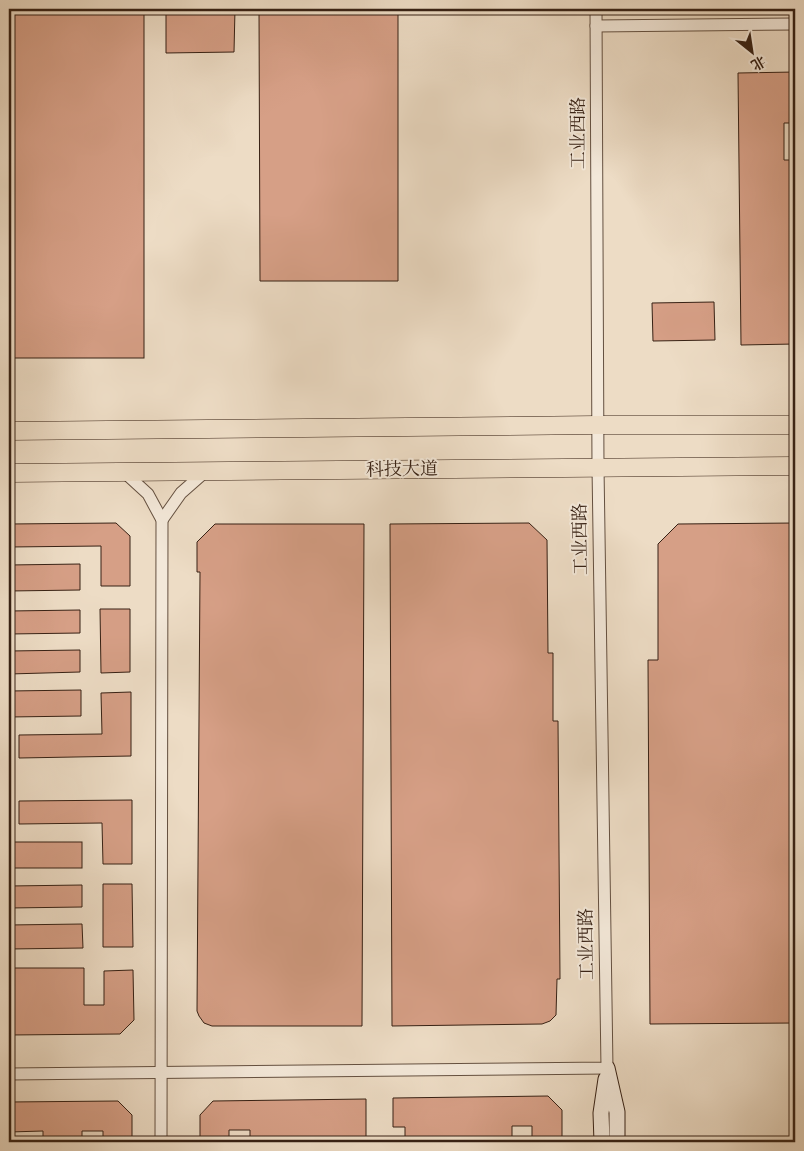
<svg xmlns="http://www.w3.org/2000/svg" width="804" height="1151" font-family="Alegreya,'Noto Serif SC',serif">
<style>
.building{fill:#d69f86;stroke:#372114}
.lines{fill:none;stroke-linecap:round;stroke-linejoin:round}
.street-casing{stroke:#645040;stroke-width:13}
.secondary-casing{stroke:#372114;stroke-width:17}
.primary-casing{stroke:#372114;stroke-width:19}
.street{stroke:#f3e8d9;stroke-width:11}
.secondary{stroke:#f3e8d9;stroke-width:15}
.primary{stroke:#eddcc5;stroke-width:18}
.labels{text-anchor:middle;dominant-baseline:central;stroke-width:4;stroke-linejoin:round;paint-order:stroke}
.street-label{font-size:18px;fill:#372114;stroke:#f3e8d9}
</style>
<rect width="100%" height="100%" fill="#eddcc5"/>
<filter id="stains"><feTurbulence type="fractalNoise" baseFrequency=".004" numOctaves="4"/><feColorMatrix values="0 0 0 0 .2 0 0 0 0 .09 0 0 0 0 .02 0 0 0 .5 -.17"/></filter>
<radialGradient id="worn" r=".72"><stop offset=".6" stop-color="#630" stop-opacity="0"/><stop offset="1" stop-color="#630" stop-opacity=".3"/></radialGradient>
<!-- building -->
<g class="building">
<rect x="9" y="9" width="135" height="349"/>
<polygon points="166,9 235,9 234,52 166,53"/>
<polygon points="259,9 398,9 398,281 260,281"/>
<polygon points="795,72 795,123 784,123 784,160 795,160 795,344 741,345 738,73"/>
<polygon points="714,302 715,340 653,341 652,303"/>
<polygon points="116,523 130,536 130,586 101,586 101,546 9,547 9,524"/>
<polygon points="529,523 547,540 548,653 553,653 553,721 558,721 560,979 557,979 556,1015 550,1021 542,1024 392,1026 390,524"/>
<polygon points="795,523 795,1023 650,1024 648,660 658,660 658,544 678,524"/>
<polygon points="215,524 364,524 362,1026 212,1026 204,1023 199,1016 197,1011 200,572 197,572 197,542"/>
<polygon points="80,564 80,590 9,591 9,565"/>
<polygon points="100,609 130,609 130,672 101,673"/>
<polygon points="80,610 80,633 9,634 9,611"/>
<polygon points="80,650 80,672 9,674 9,651"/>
<polygon points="81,690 81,716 9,717 9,691"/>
<polygon points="131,692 131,756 19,758 19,735 102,734 101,693"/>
<polygon points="132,800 132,864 103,864 102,823 19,824 19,801"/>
<rect x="9" y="842" width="73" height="26"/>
<polygon points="103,884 132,884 133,947 103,947"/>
<polygon points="82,885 82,907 9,908 9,886"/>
<polygon points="82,924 83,948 9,949 9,925"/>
<polygon points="9,968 84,968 84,1005 104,1005 104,971 133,970 134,1020 120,1034 9,1035"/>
<polygon points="548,1096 562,1110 562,1142 532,1142 532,1126 512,1126 512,1142 405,1142 405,1127 393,1127 393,1098"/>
<polygon points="366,1099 366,1142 250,1142 250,1130 229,1130 229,1142 200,1142 200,1115 213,1101"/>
<polygon points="118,1101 132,1115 132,1142 103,1142 103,1131 82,1131 82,1142 43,1142 43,1131 9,1132 9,1102"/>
</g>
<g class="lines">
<!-- street casing -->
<g class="street-casing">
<g id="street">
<polyline points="596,26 795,24"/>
<polyline points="124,472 148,494 162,520 161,1142"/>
<polyline points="162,520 181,493 206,471"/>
<polyline points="9,1074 607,1068 598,467 596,9"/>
</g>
</g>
<!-- secondary casing -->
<g class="secondary-casing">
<g id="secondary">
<polyline points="607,1068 617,1112 617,1142"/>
<polyline points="602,1142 601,1113 606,1079"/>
</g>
</g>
<!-- primary casing -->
<g class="primary-casing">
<g id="primary">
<polyline points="9,431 597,425 795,425"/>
<polyline points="9,473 795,466"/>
</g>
</g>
<!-- street -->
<use href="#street" class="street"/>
<!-- secondary -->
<use href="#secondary" class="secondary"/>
<!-- primary -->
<use href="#primary" class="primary"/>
</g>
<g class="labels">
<!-- street labels -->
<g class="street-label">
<text transform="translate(578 133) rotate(-90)">工业西路</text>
<text transform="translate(402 469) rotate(-1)">科技大道</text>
<text transform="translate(580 539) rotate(-91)">工业西路</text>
<text transform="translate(586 944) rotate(-91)">工业西路</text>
</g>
</g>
<!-- margin -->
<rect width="804" height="1151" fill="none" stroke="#eddcc5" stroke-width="30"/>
<rect x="10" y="10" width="784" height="1131" fill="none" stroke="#372114" stroke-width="2.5"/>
<rect x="15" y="15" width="774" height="1121" fill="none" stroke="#372114"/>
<!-- north arrow -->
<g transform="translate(752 52) rotate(150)" stroke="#f3e8d9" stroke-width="4" paint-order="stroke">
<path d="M0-4L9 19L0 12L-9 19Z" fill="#372114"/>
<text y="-8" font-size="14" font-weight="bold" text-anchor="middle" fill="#372114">北</text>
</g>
<rect width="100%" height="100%" filter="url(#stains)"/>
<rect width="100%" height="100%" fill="url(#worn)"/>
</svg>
